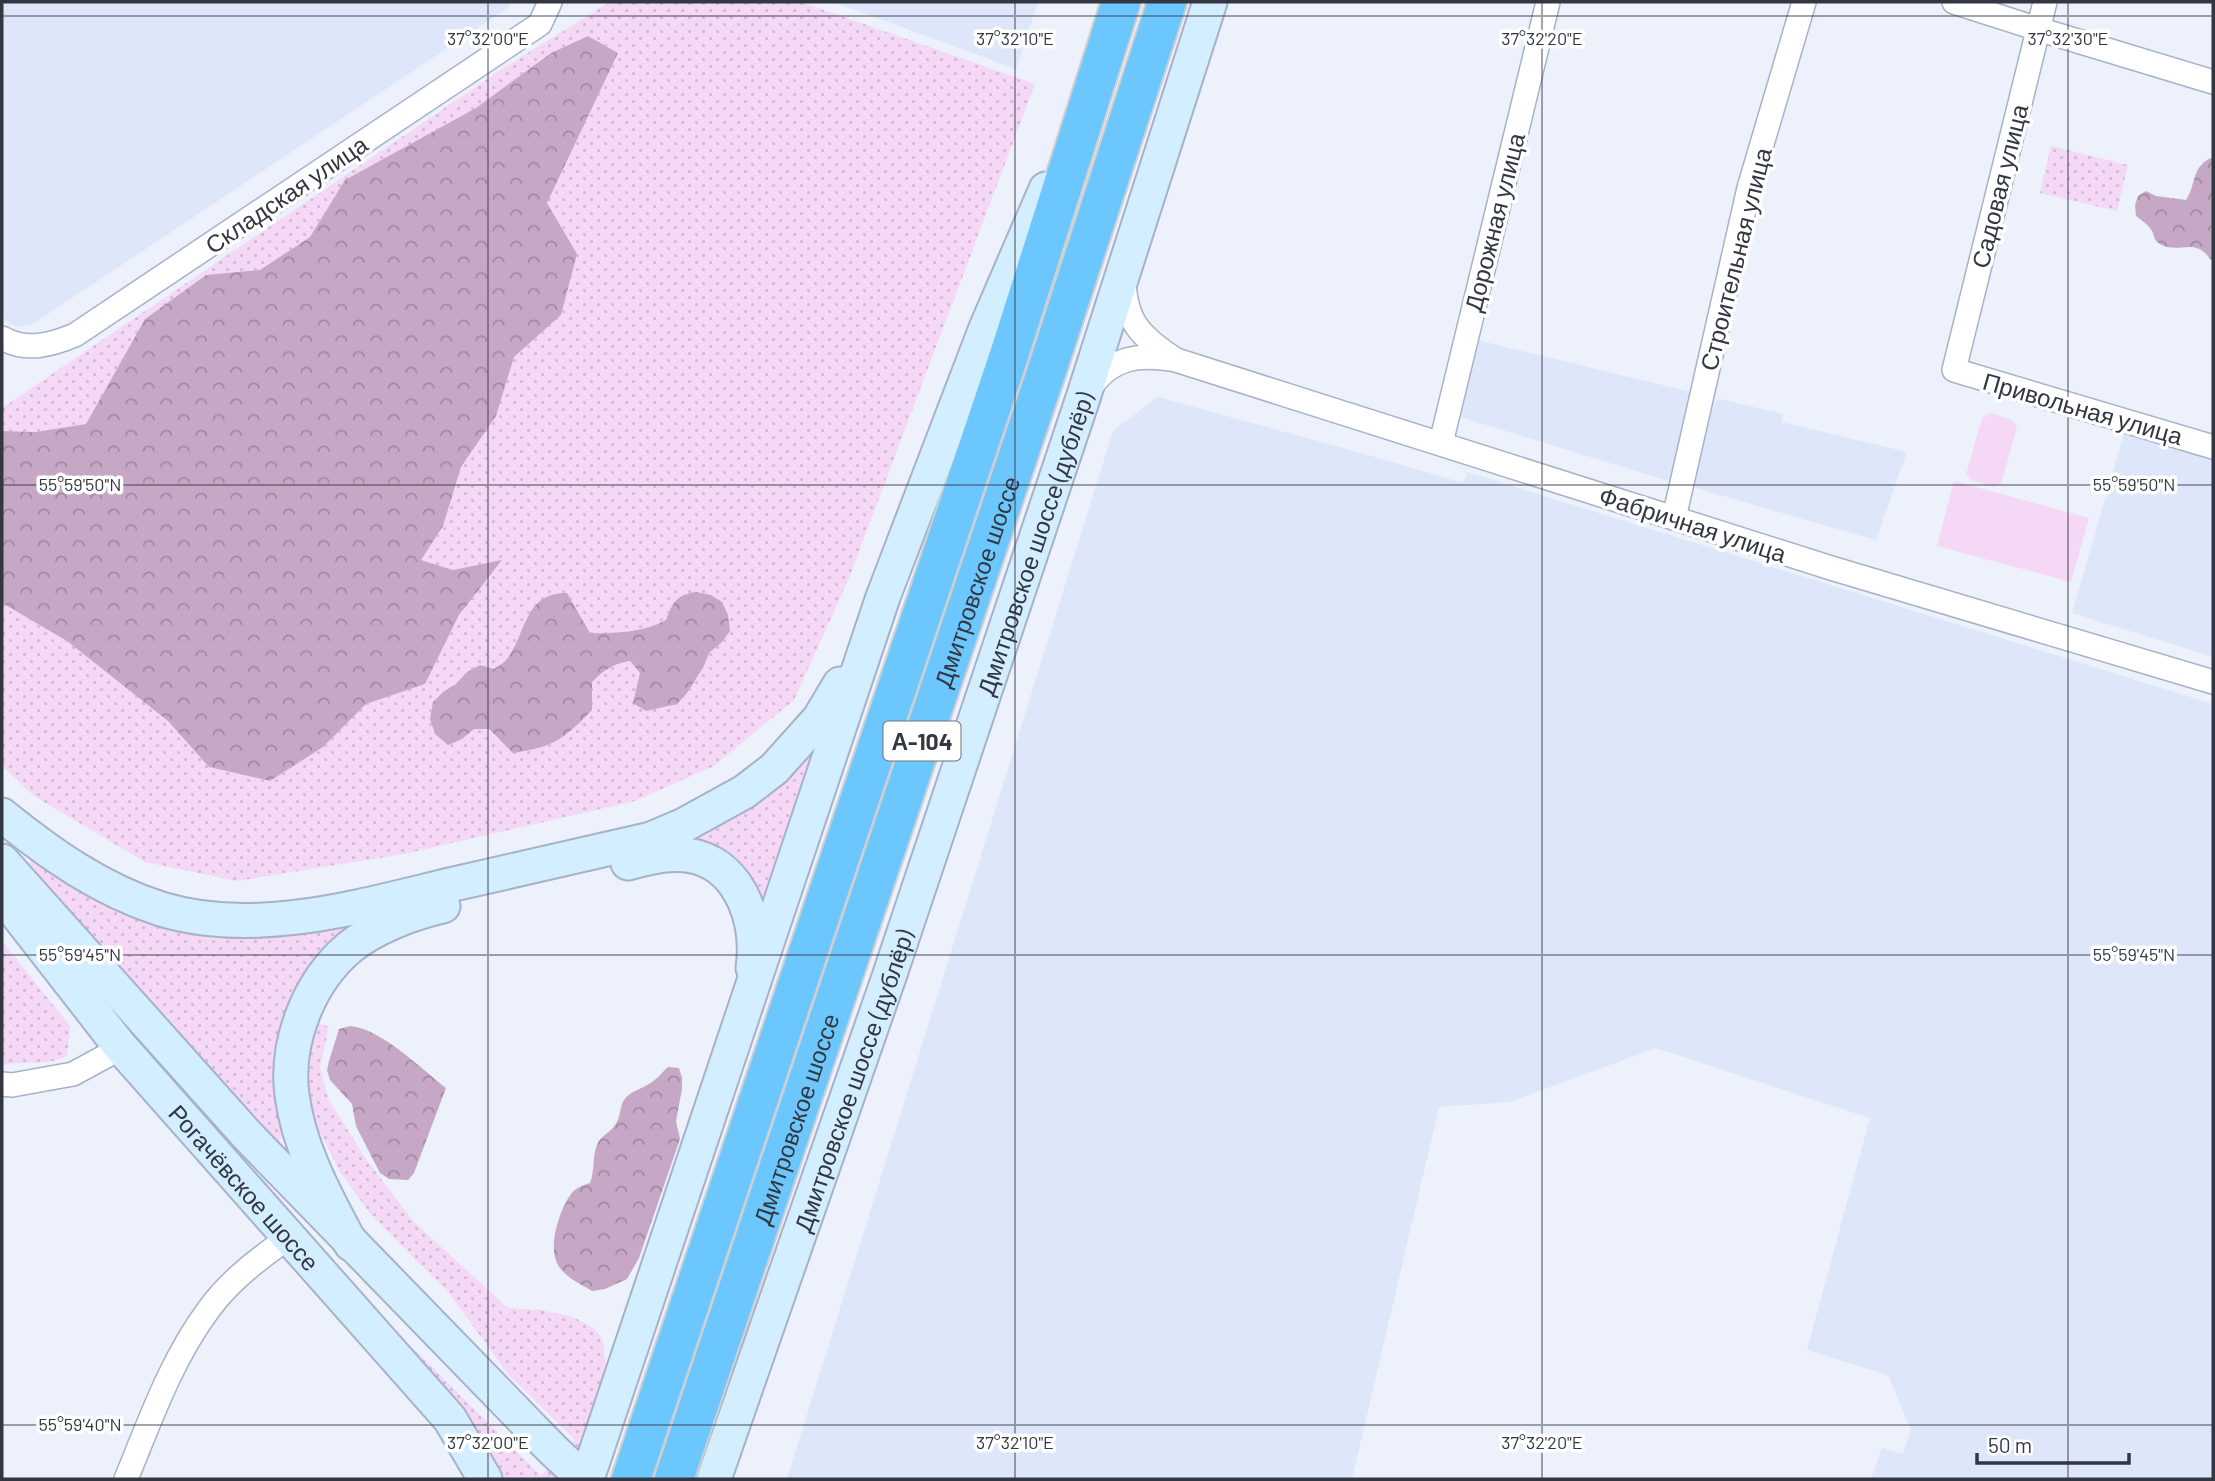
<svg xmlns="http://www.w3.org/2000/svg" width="2215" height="1481" font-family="Barlow,sans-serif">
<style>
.built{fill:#dee6f9}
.grass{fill:url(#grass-dots);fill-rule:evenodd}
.forest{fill:url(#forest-crowns)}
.garden{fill:#f5d8f5}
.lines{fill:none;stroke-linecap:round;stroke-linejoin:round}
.street-casing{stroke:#a7b1c9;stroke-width:26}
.secondary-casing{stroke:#a7b1c9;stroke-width:37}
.highway-casing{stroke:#cecfd1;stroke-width:42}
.street{stroke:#fff;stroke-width:23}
.secondary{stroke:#d3eeff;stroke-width:33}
.highway{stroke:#6dc7ff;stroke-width:38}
.ticks{fill:none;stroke:#333741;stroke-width:2;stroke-opacity:0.45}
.labels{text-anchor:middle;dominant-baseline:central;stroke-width:7;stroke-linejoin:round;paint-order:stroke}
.shield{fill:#fff;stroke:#70737a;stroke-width:2}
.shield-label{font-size:23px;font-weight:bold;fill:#333741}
.street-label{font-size:24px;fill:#333741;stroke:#fff}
.ticks-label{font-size:18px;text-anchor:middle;fill:#333741;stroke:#fff;stroke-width:7;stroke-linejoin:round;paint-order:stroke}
</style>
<defs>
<pattern id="grass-dots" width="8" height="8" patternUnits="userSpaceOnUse" patternTransform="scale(1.75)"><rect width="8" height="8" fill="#f5d8f5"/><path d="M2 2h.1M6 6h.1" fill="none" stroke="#d2bad3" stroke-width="1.8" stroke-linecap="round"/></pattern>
<pattern id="forest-crowns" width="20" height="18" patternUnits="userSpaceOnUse" patternTransform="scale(1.75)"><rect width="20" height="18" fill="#c6a7c5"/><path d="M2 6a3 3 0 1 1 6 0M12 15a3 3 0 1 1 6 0" fill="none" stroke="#a189a2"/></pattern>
</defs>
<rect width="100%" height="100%" fill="#ecf1fb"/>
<!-- built -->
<g class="built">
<polygon points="2,2 511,2 508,8 33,324 17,327 2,318"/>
<polygon points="833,2 1038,2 1016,69"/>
<polygon points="1473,339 1691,392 1672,482 1454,415"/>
<polygon points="1158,397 1368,455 1463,483 1467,472 2213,704 2213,1479 1871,1479 1882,1448 1903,1454 1911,1430 1888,1375 1807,1350 1870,1118 1656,1048 1510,1102 1439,1107 1352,1479 787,1479 1113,431"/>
<polygon points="1720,399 1783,414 1782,422 1907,452 1876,540 1696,488 1688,479 1700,431 1717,400"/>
<polygon points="2124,434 2213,460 2213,657 2072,613"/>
</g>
<!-- grass -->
<g class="grass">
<path d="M610 2H801L1035 84 849 578 794 700 714 766 635 801 404 854 237 881 145 862 34 796 2 766V603L67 641 168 721 209 767 270 781 323 747 366 704 425 684 459 615 501 561 453 570 421 560 443 526 461 467 496 416 514 357 561 315 577 254 547 203 618 53 588 36 551 53 476 108 345 180 310 237 260 270 205 275 145 319 86 424 36 432 2 431V408L502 69ZM696 592 711 595 721 643 709 653 704 666 687 693 640 673 630 661C613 664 604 670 592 682L498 740 489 729H474L461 739 435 734C429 718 428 704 443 692 448 689 453 687 458 683 466 675 470 670 480 665L494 669 507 660 529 615 567 593 590 634C615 634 644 632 666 620 673 602 676 595 696 592Z"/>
<polygon points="2051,146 2128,165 2117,211 2040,193"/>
<polygon points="807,750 813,756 766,898 760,897 698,848 690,836"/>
<polygon points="33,858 94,894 357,921 276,1090 282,1133 280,1140 277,1141 272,1139 30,867 30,861"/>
<path d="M2 941 70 1026 67 1056C45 1067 25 1060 2 1065Z"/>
<polygon points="317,1023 329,1027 320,1068 329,1100 366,1159 413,1221 508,1308 541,1310 573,1317 594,1328 600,1336 604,1346 605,1371 569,1479 498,1479 407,1350 413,1348 541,1476 575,1440 507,1373 449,1293 372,1216 340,1172 321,1134 309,1102 305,1074 310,1042"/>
</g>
<!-- forest -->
<g class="forest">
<polygon points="588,36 618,53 547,203 577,254 561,315 514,357 496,416 461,467 443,526 421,560 453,570 502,560 459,615 425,684 366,704 323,747 270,781 209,767 168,721 67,641 2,603 2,431 36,432 86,424 145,319 206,275 260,270 310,237 345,180 476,108 551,53"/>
<path d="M2213 157V260L2210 259C2195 236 2178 255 2160 244 2154 241 2155 237 2152 231 2149 225 2141 220 2136 216L2135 205 2138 196 2146 191 2156 196 2186 200C2197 183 2191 166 2213 157Z"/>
<path d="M696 592 711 595 722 602 728 615 730 631 721 643 709 653 704 666 687 693 677 704 646 711 633 703 640 673 630 661C613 664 604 670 592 682V710C564 739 554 747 513 753L489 729H474L462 739 448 745 435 734 430 719 433 702 443 692 456 684 467 672 480 665 494 669C498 666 504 663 507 659 527 632 524 593 567 593L590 633C615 634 644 632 666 620 673 602 676 595 696 592Z"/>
<path d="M350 1026C382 1029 420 1068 446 1088L414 1173 408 1180 389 1179 380 1173 356 1126 352 1104 330 1080 327 1070 329 1061 339 1029Z"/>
<path d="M668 1067 679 1068 682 1078V1089L676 1121 680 1139 639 1258 627 1279 605 1289 592 1291C580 1284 563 1276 557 1263 548 1245 560 1209 571 1194 575 1188 583 1185 590 1183 595 1170 592 1157 597 1145 601 1135 610 1133 615 1125 621 1118 619 1108 624 1100 631 1090 643 1089 652 1082 658 1078 662 1072 668 1067Z"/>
</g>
<!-- garden -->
<g class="garden">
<polygon points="1990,413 2012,420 2017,428 2001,483 1994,487 1971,480 1966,475 1982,418"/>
<polygon points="1954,481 2089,518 2071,582 1937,546"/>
</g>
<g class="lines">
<!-- street casing -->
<g class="street-casing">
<g id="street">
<polyline points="1954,2 2038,29 2213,82"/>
<polyline points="2045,2 1954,370 2213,447"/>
<path d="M1124 279C1125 321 1140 336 1173 358"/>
<path d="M2 338C26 352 51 345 75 335L540 24 550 2"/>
<path d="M1088 391C1110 357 1139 353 1176 360L1831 568 2213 682"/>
<polyline points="1441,443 1548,2"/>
<polyline points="1674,518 1749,188 1804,2"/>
<polyline points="2,1084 12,1085 73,1074 106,1056 119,1045"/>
<path d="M126 1479C150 1421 171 1360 209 1309 231 1279 260 1258 289 1237"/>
</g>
</g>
<!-- secondary casing -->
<g class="secondary-casing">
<g id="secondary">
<path d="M2 815C50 854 101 890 161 909 256 938 361 906 454 884 520 869 585 854 651 839L684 825 744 792 774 769 819 719 840 684"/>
<polyline points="2,861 247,1135 552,1449 584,1479"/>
<path d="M628 863C651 857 674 851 697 857 743 870 759 925 753 968"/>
<path id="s1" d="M2 895 119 1045 450 1419 485 1479"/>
<path d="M351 1244C326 1197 299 1149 292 1095 285 1042 309 981 350 947 375 927 412 913 443 906"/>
<polyline points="587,1479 883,597 986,328 1046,189"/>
<path id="s2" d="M714 1479 889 977 1082 401 1210 2"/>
</g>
</g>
<!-- highway casing -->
<g class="highway-casing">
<g id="highway">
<polyline points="631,1479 1009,355 1121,2"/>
<path id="s3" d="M674 1479 1048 367 1167 2"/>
</g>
</g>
<!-- street -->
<use href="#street" class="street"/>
<!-- secondary -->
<use href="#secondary" class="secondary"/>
<!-- highway -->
<use href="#highway" class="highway"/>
</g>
<!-- ticks -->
<path class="ticks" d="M488 2V1479M1015 2V1479M1542 2V1479M2068 2V1479M2 16H2213M2 485H2213M2 955H2213M2 1425H2213"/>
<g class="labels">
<!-- shield labels -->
<rect class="shield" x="883.5" y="721.5" width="77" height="39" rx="5"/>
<g class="shield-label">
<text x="922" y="741">А-104</text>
</g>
<!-- street labels -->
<g class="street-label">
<text transform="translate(1999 186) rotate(-76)">Садовая улица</text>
<text transform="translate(286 194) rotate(-34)">Складская улица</text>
<text transform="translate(1494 222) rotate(-76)">Дорожная улица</text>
<text transform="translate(1735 259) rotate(-76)">Строительная улица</text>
<text transform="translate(2083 408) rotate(16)">Привольная улица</text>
<text transform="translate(1693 524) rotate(18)">Фабричная улица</text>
<text stroke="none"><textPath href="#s2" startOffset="989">Дмитровское шоссе (дублёр)</textPath></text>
<text stroke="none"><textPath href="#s3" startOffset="947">Дмитровское шоссе</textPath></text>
<text stroke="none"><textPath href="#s2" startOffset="422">Дмитровское шоссе (дублёр)</textPath></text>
<text stroke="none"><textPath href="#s3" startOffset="380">Дмитровское шоссе</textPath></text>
<text stroke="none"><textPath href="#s1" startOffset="380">Рогачёвское шоссе</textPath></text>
</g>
</g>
<g class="ticks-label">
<text x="488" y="45">37°32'00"E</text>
<text x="1015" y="45">37°32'10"E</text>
<text x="1542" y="45">37°32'20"E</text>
<text x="2068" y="45">37°32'30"E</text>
<text x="80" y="491">55°59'50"N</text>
<text x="2134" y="491">55°59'50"N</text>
<text x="80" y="961">55°59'45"N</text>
<text x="2134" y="961">55°59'45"N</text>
<text x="80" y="1431">55°59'40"N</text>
<text x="488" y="1449">37°32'00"E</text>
<text x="1015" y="1449">37°32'10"E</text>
<text x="1542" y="1449">37°32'20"E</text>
</g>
<!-- border -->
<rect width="2215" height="1481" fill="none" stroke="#333741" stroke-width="7"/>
<!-- scale -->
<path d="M1977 1453v10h152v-10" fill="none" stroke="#333741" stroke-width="3.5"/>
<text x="1988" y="1453" font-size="21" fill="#333741" stroke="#ffffff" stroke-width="5" paint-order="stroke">50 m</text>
</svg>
